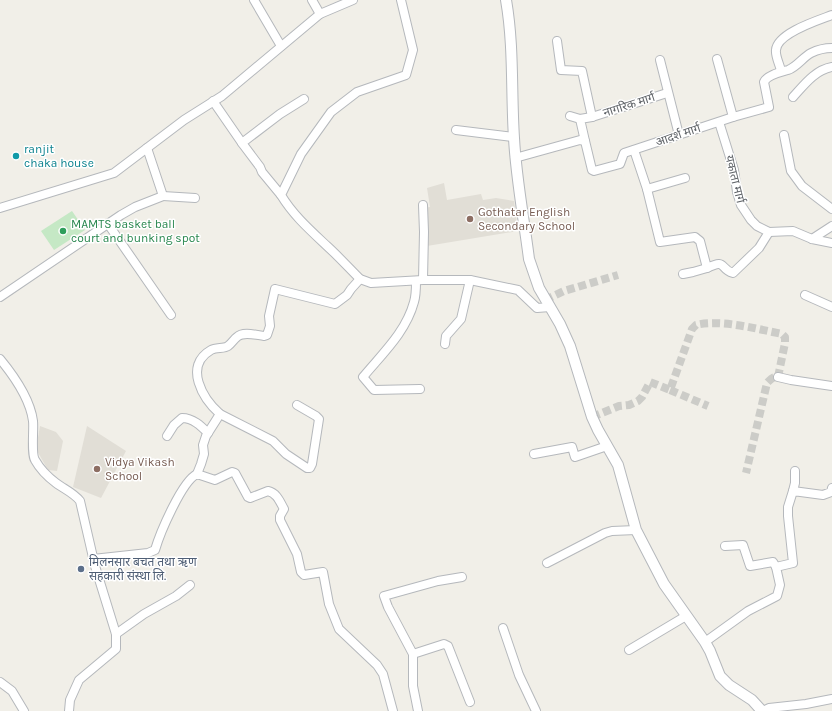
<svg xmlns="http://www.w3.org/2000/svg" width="832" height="711" font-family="Karla,'Noto Sans Devanagari',sans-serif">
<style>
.education{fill:#e1ded6}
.pitch{fill:#c5e8c5}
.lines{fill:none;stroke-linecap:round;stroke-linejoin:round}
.minor-tunnel{stroke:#ccccc8;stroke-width:8;stroke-dasharray:8 4;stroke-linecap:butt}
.minor-casing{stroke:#b5b8bc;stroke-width:10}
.tertiary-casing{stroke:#b5b8bc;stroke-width:12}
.minor{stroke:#fff;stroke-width:8}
.tertiary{stroke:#fff;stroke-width:10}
.culture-dot{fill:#0f9aa8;stroke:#fff;stroke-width:1.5}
.education-dot{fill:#8d6e63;stroke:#fff;stroke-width:1.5}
.leisure-dot{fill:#2e9e5b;stroke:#fff;stroke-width:1.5}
.service-dot{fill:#5c6f8a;stroke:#fff;stroke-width:1.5}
.labels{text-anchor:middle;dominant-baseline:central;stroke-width:3;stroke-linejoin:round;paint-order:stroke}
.street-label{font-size:12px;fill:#5f6368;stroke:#fff}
.culture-label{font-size:12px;fill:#0d838f;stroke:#fff;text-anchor:start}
.education-label{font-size:12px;fill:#785e54;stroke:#fff;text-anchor:start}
.leisure-label{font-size:12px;fill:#27864d;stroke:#fff;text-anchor:start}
.service-label{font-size:12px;fill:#4e5e75;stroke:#fff;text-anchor:start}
</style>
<rect width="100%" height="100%" fill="#f1efe8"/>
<!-- education -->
<g class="education">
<polygon points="444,183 447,200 481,194 483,200 496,198 514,201 518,231 427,246 424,208 430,207 427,188"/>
<polygon points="40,426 56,432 63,441 57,471 48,470 36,449"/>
<polygon points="87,426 126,451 101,498 73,487"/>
</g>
<!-- pitch -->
<polygon class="pitch" points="72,211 85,230 54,250 41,231"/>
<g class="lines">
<!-- minor-tunnel -->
<g class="minor-tunnel">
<polyline points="545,300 564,291 618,275"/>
<polyline points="670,390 708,406"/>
<path d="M592 417 619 406 629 405 638 401 642 397 650 382 670 390 692 329 696 325C721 319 757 329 782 334L785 337V343L778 377C773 376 770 380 767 383L746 473"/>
</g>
<!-- minor casing -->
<g class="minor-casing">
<g id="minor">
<polyline points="254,0 281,46"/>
<polyline points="312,0 320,14"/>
<path d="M401 0 413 50 406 75 357 92 331 112 301 154 281 195C293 215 310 230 327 246 338 256 349 268 360 279L371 283 423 280H470L518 290 537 308 550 307"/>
<polyline points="557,41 561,70 582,71 592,117"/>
<polyline points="717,59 733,117"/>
<polyline points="660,60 679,135"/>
<path d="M781 71C780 65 775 56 776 50 777 33 819 20 832 15"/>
<path d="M793 97C804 85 815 70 832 67"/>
<polyline points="213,101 242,143"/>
<polyline points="570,116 580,119"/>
<polyline points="719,122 734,170 737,192 741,205 751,220 757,226 769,232 793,231 812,239 832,243"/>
<polyline points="456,130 513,137"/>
<polyline points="784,135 791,171 802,186 832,209"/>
<polyline points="585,141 580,119 592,117 667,93"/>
<path d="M634 150 647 189 660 242 695 237 700 241 707 268C727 258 719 269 733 273L759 248 769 232"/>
<path d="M515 158 580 140 585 141 592 170 594 171 620 164 624 153 733 117 769 107 764 82C767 75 781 72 788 70 797 67 803 57 811 53 817 50 825 48 832 48"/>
<polyline points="647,189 685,178"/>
<polyline points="281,195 262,172 260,167 242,143 280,114 304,99"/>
<polyline points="163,196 195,198"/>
<polyline points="0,208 114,173 184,120 222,96 320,14 353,0"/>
<polyline points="108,224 171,315"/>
<polyline points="812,239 832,226"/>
<polyline points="683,274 693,272 707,268"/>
<polyline points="423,280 424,232 423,205"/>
<path d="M416 281C416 288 416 296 414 302 406 332 382 354 363 377L374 390 420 389"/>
<polyline points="805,295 832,307"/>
<polyline points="0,297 121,215 135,207 163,196 147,148"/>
<polyline points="445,344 446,336 461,319 470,280"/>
<path d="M0 359C14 376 30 398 33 421 34 429 31 454 35 460 40 469 48 477 56 483 64 489 74 493 80 501L95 566 116 634V649L79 680 70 700 69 711"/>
<polyline points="778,377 791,380 832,386"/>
<polyline points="220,414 273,441 286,454 307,468 310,468 312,464 319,419 316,416 297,405"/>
<path d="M167 436 174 425 182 418C193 418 201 426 208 433"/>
<polyline points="534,454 572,447 575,457 607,446"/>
<path d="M197 474 201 464 204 454 203 445 206 436 220 414C203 399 183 366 211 350 216 347 224 349 228 346 232 343 234 339 237 337 243 331 256 335 264 336L267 335 270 326 269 316 275 289 335 304 347 295 351 289 360 279"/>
<polyline points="793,491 795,483 795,471"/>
<polyline points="725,546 743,545 750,566 773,562 776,567"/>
<path d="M93 559 148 553 155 550C160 533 182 481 197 474L215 480 232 472 235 473 248 497 250 498 268 491C277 493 280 502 284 509L280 516V520L297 554 301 572 304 575 323 572 329 604 339 629 377 665 383 674 393 711"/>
<polyline points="547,563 605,533 612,531 636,530"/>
<polyline points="503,628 519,675 536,711"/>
<polyline points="116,634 144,614 176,596 190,585"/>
<polyline points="705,642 748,611 777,596 780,585 776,567 793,563 788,516 788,507 793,491 823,495 831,492 832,488"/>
<polyline points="629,650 686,616"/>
<polyline points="413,654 388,607 384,596 438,581 462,577"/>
<polyline points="0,682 12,691 24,711"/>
<polyline points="418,711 413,686 413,654 444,644 448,646 470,702"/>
<polyline points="763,711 769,708 806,704 832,699"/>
</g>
</g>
<!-- tertiary casing -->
<g class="tertiary-casing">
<path id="tertiary" d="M506 0C514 46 511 92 514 138 516 178 524 219 529 259L539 288 560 324 570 346 592 417 598 430 618 465 636 530 664 584 705 642 710 651 720 676 729 685 752 700 762 711"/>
</g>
<!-- minor -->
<use href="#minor" class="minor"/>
<!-- tertiary -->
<use href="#tertiary" class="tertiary"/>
</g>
<!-- markers -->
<circle class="culture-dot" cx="16" cy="156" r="4"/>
<g class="education-dot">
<circle cx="470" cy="219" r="4"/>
<circle cx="97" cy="469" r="4"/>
</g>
<circle class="leisure-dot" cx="63" cy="231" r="4"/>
<circle class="service-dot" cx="81" cy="569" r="4"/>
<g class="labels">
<!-- street labels -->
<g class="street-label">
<text transform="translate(629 105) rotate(-18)">नागरिक मार्ग</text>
<text transform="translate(678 135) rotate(-19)">आदर्श मार्ग</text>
<text transform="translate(735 179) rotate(76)">यकाता मार्ग</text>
</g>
<!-- culture labels -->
<g class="culture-label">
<text x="24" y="149">ranjit<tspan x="24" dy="14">chaka house</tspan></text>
</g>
<!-- education labels -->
<g class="education-label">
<text x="478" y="212">Gothatar English<tspan x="478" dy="14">Secondary School</tspan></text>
<text x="105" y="462">Vidya Vikash<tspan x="105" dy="14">School</tspan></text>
</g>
<!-- leisure labels -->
<g class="leisure-label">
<text x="71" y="224">MAMTS basket ball<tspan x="71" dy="14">court and bunking spot</tspan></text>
</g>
<!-- service labels -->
<g class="service-label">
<text x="89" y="562">मिलनसार बचत तथा ऋण<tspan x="89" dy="14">सहकारी संस्था लि.</tspan></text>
</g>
</g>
</svg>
